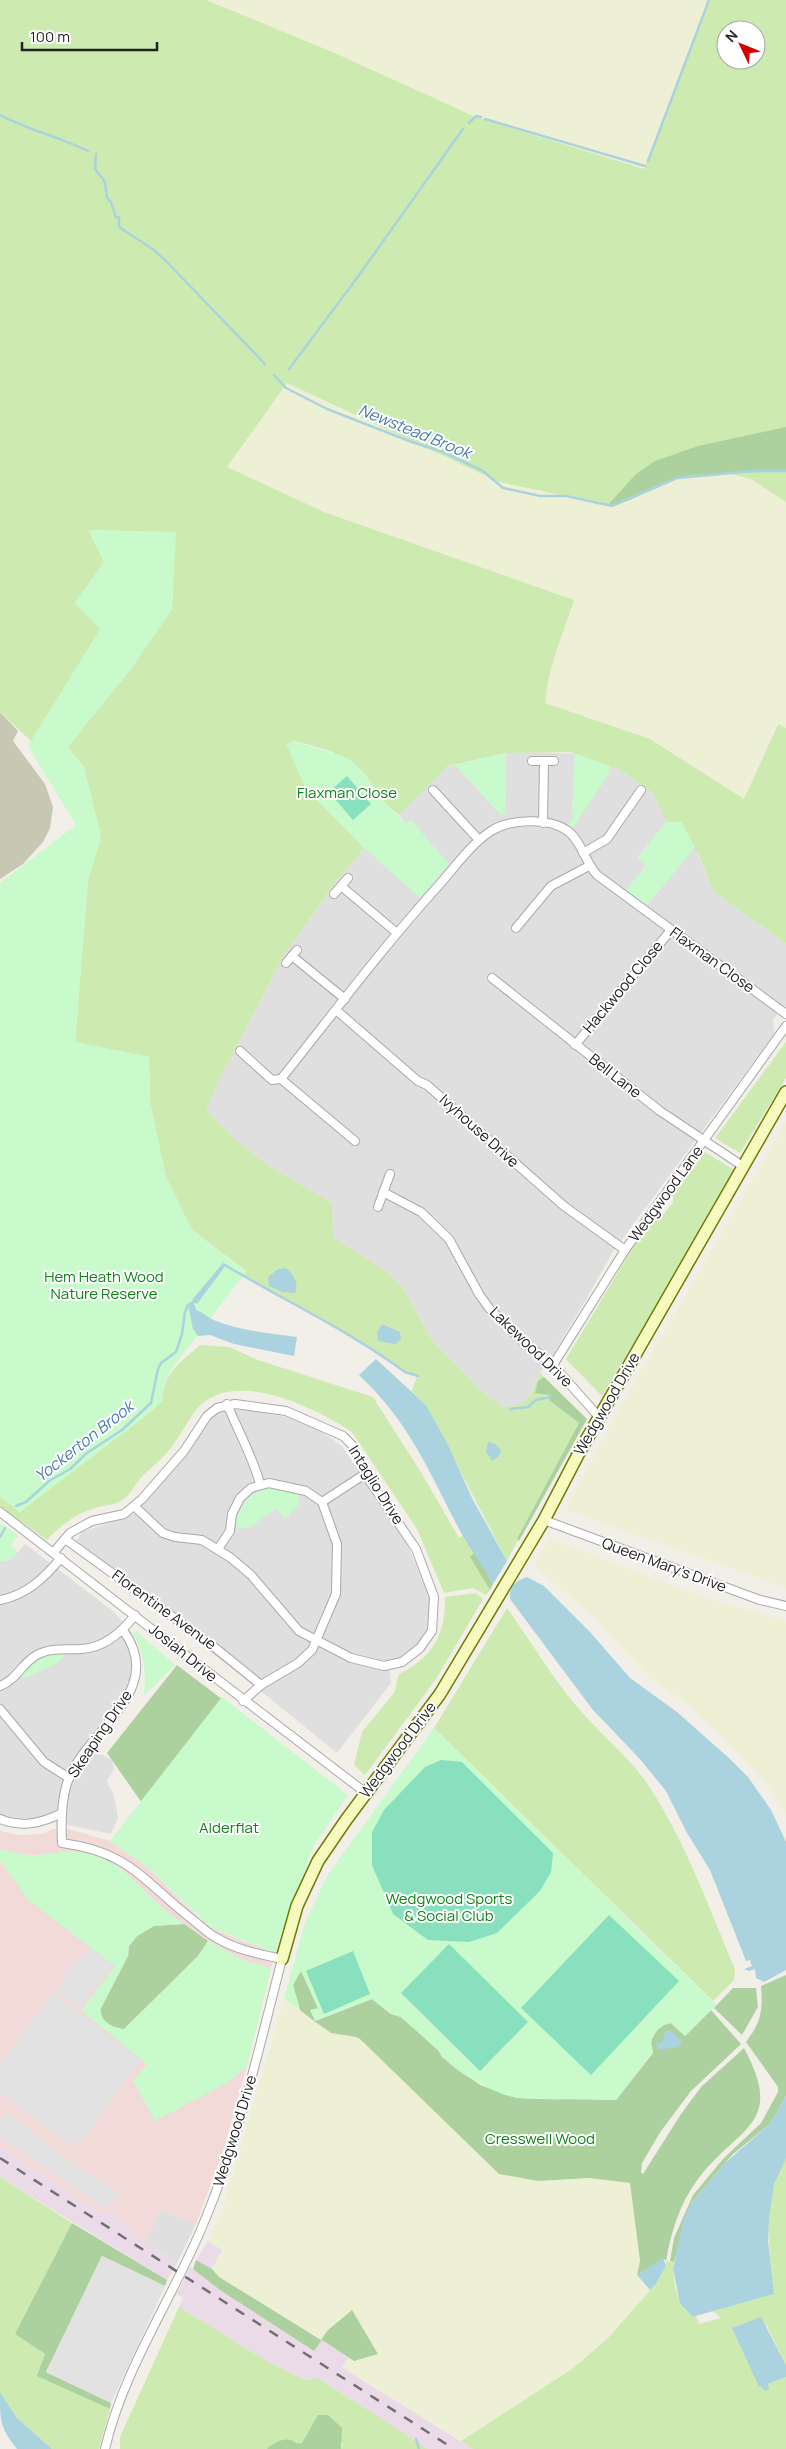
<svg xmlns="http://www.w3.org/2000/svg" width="786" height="2449" viewBox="0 0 786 2449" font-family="Manrope,sans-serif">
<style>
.residential{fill:#e0dfdf}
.commercial{fill:#f2dad9}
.industrial{fill:#ebdbe8}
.construction{fill:#c7c7b4}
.farmland{fill:#eef0d5}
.grass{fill:#cdebb0;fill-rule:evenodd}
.forest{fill:#add19e}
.park{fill:#c8facc}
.pitch{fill:#88e0be}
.parking{fill:#e2e2e2}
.water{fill:#aad3df}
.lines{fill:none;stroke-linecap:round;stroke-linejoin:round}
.stream{stroke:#aad3df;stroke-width:2.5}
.street-casing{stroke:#a9a9a9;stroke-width:10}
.secondary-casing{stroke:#707d05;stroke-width:14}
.street{stroke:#fff;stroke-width:8}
.secondary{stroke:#f7fabf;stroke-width:11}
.rail{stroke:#707070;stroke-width:2.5;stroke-dasharray:10 10;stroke-linecap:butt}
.labels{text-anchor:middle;stroke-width:4;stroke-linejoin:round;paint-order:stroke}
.park-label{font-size:15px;fill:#0c8416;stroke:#fff}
.street-label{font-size:15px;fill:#222;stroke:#fff}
.water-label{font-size:16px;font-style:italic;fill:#4a7aab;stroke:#fff}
</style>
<rect width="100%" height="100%" fill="#f2efe9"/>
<!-- residential -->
<g class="residential">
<path d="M536 752 575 754 572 812 608 772 610 766 620 770 653 793 666 822 638 857 646 865 627 890 647 905 695 847 713 891 786 944V1005L773 1019 774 1034 612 1253 585 1301 546 1366 540 1372 527 1402 519 1406 502 1407 477 1387 432 1340 403 1288 386 1271 333 1237 332 1203 266 1164 234 1138 206 1110 221 1076 286 952 334 884 365 848 420 897 411 820 406 824 399 815 439 773 449 766 455 765 501 815 505 814 506 753Z"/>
<path d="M220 1410H245L287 1417 322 1432 342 1446 408 1546 429 1597 432 1618 427 1632 417 1648 399 1659 389 1662 391 1683 337 1753 241 1675 71 1548 82 1532 134 1514 211 1418Z"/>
<path d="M25 1544 114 1612 133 1634 125 1639 131 1652 134 1676 127 1690 83 1745 112 1760 114 1769 107 1781 114 1796 118 1817 111 1834 58 1823 59 1808 44 1816 31 1819 0 1816V1562L12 1559Z"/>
<path d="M160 2210 196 2224 177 2263 145 2241Z"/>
</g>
<!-- commercial -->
<path class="commercial" d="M52 1829H69L110 1841 146 1866 198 1917 220 1932 275 1953 247 2066 223 2151 196 2224 160 2210 145 2241 135 2234 112 2209 106 2216 0 2147V1831L19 1835 43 1834Z"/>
<!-- industrial -->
<g class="industrial">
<path d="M0 2147 106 2216 112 2209 135 2234 177 2263 167 2280 0 2177Z"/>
<path d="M208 2241 223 2250 212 2269 196 2260Z"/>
<path d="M190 2267 315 2349 322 2340 349 2358 343 2368 473 2449H428L323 2381 316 2378 305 2380 267 2361 179 2307 183 2298 177 2294Z"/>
</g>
<!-- construction -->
<path class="construction" d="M0 712 18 731 13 741 45 784 53 807 50 828 43 842 23 864 0 879Z"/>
<!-- farmland -->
<g class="farmland">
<path d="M206 0H710L645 169 476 117Z"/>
<path d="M287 383 499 482 575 500 612 506 677 478 727 473 786 471V728L777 724 744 799 650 739 545 703 546 688 555 655 573 600 324 512 226 468Z"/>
<path d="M786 1122V1588L565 1510 619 1409Z"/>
<path d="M549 1538 704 1597 786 1621V1815L766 1782 734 1749 691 1707 648 1676 593 1616 534 1566Z"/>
<path d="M284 1999 331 2033 356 2037 360 2039 499 2174 538 2181 589 2178 630 2183 640 2261 637 2275 650 2290 621 2325 572 2369 461 2441 342 2367 349 2358 355 2361 352 2310 328 2330 322 2340 219 2277 212 2269 222 2250 208 2241 222 2211Z"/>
</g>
<!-- grass -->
<g class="grass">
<path d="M0 0H206L330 51 476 117 644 169 710 0H786V502L751 479 727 473 677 478 612 506 499 482 287 383 227 467 324 512 574 600C563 634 548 667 545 703L650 739 744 799 778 724 786 728V944L713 891 700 858 681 822H666L653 793 620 770 570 752 506 753 448 766 399 815C383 805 377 789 366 776 348 753 320 748 294 741L306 789 365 848 334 884 286 952 221 1076 206 1110 234 1138 266 1164 332 1203 333 1237 386 1271 403 1288 432 1340 477 1387 502 1407C532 1405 529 1397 540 1372L544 1377 538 1381 550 1395V1401L579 1423 507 1561 426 1405 412 1391 417 1376 405 1372C354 1335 298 1307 243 1276L246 1271 192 1230 166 1177 150 1102 149 1057 75 1042 88 880 101 837 84 767 67 747 130 670 172 609 173 584 104 562 75 603 101 629 31 741 0 712ZM726 30H756V60H726Z"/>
<path d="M786 1042V1078L740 1153 715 1138Z"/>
<path d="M705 1152 736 1171 602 1396 566 1359 632 1249 651 1222 661 1217 673 1203V1194Z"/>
<path d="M200 1345 229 1347 258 1360 373 1397 422 1474 459 1538 463 1535 475 1552 471 1557 490 1590 486 1595 473 1588 444 1593 417 1529 352 1432C317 1409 241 1371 203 1403 189 1415 182 1435 170 1449 161 1460 149 1469 140 1479 135 1485 132 1492 126 1497 118 1505 108 1505 98 1507 77 1513 62 1524 47 1540L0 1507V1497L20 1512 162 1401C163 1373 181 1362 200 1345Z"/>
<path d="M476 1593 483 1599 436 1679 365 1775 354 1765 362 1732 394 1693 399 1674C432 1658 446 1635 445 1597Z"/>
<path d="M507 1608C531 1641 552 1678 579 1709 603 1737 633 1760 652 1791 687 1846 710 1910 735 1969L734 1980 713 2001 434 1728Z"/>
<path d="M786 2159V2365L766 2324 759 2387 761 2385 765 2391 768 2384 786 2377V2449H473L461 2441 572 2369 607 2339 656 2284 666 2266V2261L674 2262C671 2279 678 2306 692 2317L696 2316 699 2324 721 2318 713 2311 774 2294C769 2252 760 2196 786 2159Z"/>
<path d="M0 2177 72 2223 15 2334 45 2354 38 2376 110 2409 99 2449H52L17 2418 0 2392Z"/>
<path d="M179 2307 267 2361 305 2380 316 2378 323 2381 428 2449H341L343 2443 297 2444 293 2441 267 2449H120V2437Z"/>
</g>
<!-- forest -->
<g class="forest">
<path d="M786 427V471L691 475 668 481 630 500 612 506 608 505 636 474 655 461 698 446Z"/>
<path d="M544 1377 587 1419 519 1541 517 1539 579 1423 550 1401 549 1395 535 1393 538 1381Z"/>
<path d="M475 1552 493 1584 490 1590 470 1557Z"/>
<path d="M177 1665 223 1700 142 1803 107 1753Z"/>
<path d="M184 1924 208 1941 198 1956 124 2029C112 2028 99 2021 101 2008L128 1956 129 1946 137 1936 154 1926Z"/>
<path d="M301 1970 318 2008 315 2021 372 1999 391 2014 401 2017 438 2050 442 2057 480 2085 517 2098 616 2100 653 2053 651 2043C653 2033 660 2025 671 2023L685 2036 711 2010 741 2044 691 2091 661 2131 642 2163 641 2172 643 2174 681 2114 701 2087 744 2048C786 2126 738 2126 698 2179 680 2203 671 2232 666 2261L664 2259 637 2275 640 2261 630 2183 589 2178 538 2181 499 2174 360 2039 356 2037 331 2033 314 2021 300 2010 293 1985Z"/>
<path d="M786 1975V2096L771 2123 732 2155 692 2202 674 2262 670 2261 674 2238 693 2195 723 2159 761 2123 778 2092V2087L746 2042C761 2022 763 2011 761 1986Z"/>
<path d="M733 1988H756L758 2007 742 2035 714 2008Z"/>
<path d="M72 2223 167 2280 165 2286 102 2256 46 2372 111 2403 110 2409 37 2376 45 2354 15 2334Z"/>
<path d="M196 2260 212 2269 219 2277 321 2340 328 2330 352 2310 378 2354 354 2361 322 2340 314 2351 220 2290 193 2269Z"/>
<path d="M318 2415H328L342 2428 341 2449H267C273 2444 282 2438 290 2440 296 2441 295 2445 302 2443Z"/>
</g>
<!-- park -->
<g class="park">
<path d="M88 530 176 532 172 609 130 670 68 747 84 767 101 837 88 880 75 1042 149 1057 150 1102 166 1177 192 1230 246 1272 170 1371 163 1387 162 1401 151 1412 20 1512 0 1497V883L76 825 28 746 100 629 75 603 104 562Z"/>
<path d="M293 741 348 758 366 775 387 805 406 824 411 820 449 864 420 898 363 847 306 789 286 744Z"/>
<path d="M506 753 505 814 501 815 455 765Z"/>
<path d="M575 754 610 766 609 774 572 829 568 825 574 816 572 812Z"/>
<path d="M666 822H681L695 847 647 905 626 890 646 866 638 858Z"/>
<path d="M273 1487 299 1493 298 1501 281 1506 292 1502H301L285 1519 276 1509 249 1528H236C236 1506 252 1489 273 1487Z"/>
<path d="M0 1523 18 1535 11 1546 18 1552 12 1559 0 1562Z"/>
<path d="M136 1631 175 1665 144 1696C146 1674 145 1653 133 1634Z"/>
<path d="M47 1653H67L58 1663 26 1678 21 1676 33 1661Z"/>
<path d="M222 1697 348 1795 314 1845 275 1953 210 1927 146 1866 110 1841Z"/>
<path d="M434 1728 716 2005 685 2036 671 2023C660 2025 653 2033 651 2043L653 2052 616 2100C584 2098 551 2101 519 2098 497 2096 449 2070 438 2050L401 2017 391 2014 372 1999 315 2021 310 2010 318 2008 301 1971 293 1985 300 2010 284 1999 305 1923 327 1876Z"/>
<path d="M0 1849C11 1852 23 1855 34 1855 49 1855 63 1850 79 1852 115 1856 133 1880 157 1903 165 1911 175 1917 184 1924L154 1926 137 1936 129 1946 128 1956 101 2008C99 2021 112 2028 124 2029L198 1956 208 1941 243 1960 271 1968 247 2066 229 2082 155 2121 133 2081 147 2064 81 2011 115 1966 28 1900 0 1861Z"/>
</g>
<!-- pitch -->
<g class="pitch">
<path d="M347 776 371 804 353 820 329 792Z"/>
<path d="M441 1760 462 1762 553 1853 551 1872 540 1891 497 1933 469 1942 428 1940 393 1914 372 1865V1832L384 1810 425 1767Z"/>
<path d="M609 1915 679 1981 591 2075 521 2008Z"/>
<path d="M449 1944 528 2022 480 2071 401 1993Z"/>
<path d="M353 1951 370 1994 324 2014 306 1971Z"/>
</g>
<!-- parking -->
<g class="parking">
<path d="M90 1948 113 1965 79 2009 57 1992 63 1984 61 1979 76 1960 80 1961Z"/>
<path d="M53 1993 141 2060 80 2143 75 2140 71 2146 0 2092V2063Z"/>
<path d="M6 2112 72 2163 120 2194 106 2209 0 2137V2121Z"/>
<path d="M102 2256 165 2286 111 2403 46 2372Z"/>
</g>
<!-- water -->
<g class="water">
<path d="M223 1263 226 1265 197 1304 192 1300Z"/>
<path d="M285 1268C294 1273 299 1284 295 1293L282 1292 269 1286 268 1277 278 1269Z"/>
<path d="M191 1302 194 1303 196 1310C204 1313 208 1318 216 1321 242 1331 269 1333 297 1337L294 1356 234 1344 210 1335 198 1336 193 1329 188 1305Z"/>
<path d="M382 1324 400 1332 401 1339 395 1344 378 1341 377 1332Z"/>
<path d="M376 1359 426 1405 447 1443 473 1500 507 1561 493 1584C482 1564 467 1545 457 1525 427 1467 408 1421 359 1375Z"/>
<path d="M488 1442 495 1444 501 1450 499 1456 492 1461 486 1452Z"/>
<path d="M527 1577 544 1586 590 1632 630 1678 677 1712 730 1759 748 1777 771 1810 786 1842V1970L764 1982 756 1978 755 1969 749 1971 744 1969 752 1966 750 1960 746 1961 710 1870 687 1833 666 1791 639 1758 593 1710 510 1599C509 1586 515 1581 527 1577Z"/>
<path d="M666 2030 672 2031 682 2042 678 2047 658 2050 656 2043 662 2042Z"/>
<path d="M786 2096V2159L774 2184 769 2218 768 2241 774 2294 692 2317 680 2303 673 2269 683 2221 692 2202 725 2163 771 2123Z"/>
<path d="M663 2258 666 2266 656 2284 650 2290 637 2275Z"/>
<path d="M761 2317 786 2365V2377L768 2384 769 2389 765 2391 761 2386 759 2387 732 2328Z"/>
<path d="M0 2392 17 2418 52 2449H17C0 2427 0 2422 0 2392Z"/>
</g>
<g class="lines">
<!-- stream -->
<g class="stream">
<path d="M0 115C29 130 59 137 88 151"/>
<path d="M485 119 645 166"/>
<path d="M469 123 476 116 481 117"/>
<path d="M96 154 95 169 105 182 107 198 111 202 116 218 119 217V227L154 250 167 262 265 364"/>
<path d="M648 161 709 0"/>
<path d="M289 369 357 278 463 129"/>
<path d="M274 375 286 388 327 409 409 441 443 452 483 471 503 488 540 496H566L612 506 677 478 754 471H786"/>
<path d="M225 1265C285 1301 348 1330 405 1372L418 1376"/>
<path d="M510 1409 528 1407 536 1400 550 1397"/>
<path d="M16 1506 26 1502 49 1481 70 1469 87 1453 122 1430 151 1403 158 1369 161 1363 176 1352 182 1334 185 1312 188 1305 197 1300"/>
<path d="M0 1537 5 1528"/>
<path d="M416 2439 419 2449"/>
</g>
<!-- street casing -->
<g class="street-casing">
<g id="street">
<path d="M532 761H554"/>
<path d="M433 790 479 840"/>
<path d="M543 823 544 761"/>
<path d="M583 853 607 839 641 790"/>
<path d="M341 886 397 933"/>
<path d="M334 894 348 878"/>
<path d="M516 928 551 886 589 866"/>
<path d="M292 956 345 999"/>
<path d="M286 963 297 950"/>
<path d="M492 978 660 1111 744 1167"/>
<path d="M336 1010 418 1081 427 1085 564 1206 625 1250"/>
<path d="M575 1045 671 930"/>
<path d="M240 1051 272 1080 281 1079 355 1141"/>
<path d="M281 1079C333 1014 383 947 439 885 455 867 471 844 491 831 510 819 549 817 568 831 582 842 585 862 597 875L786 1014"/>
<path d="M383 1192 421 1212 449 1239 479 1294 489 1308 520 1339 553 1365 599 1417"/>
<path d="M378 1207 390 1174"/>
<path d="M553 1365 625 1250 786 1026"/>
<path d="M227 1404C238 1431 253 1457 260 1484"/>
<path d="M322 1502 365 1474"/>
<path d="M0 1512C122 1606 243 1700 366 1793"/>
<path d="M544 1520 760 1600 786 1606"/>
<path d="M65 1539 213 1646 261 1685"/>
<path d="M218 1549 230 1531 232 1514 240 1498 251 1488 269 1483 306 1491 322 1502 337 1544 336 1594 312 1650 298 1663 261 1685 243 1701"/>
<path d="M54 1552 70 1533 79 1528 92 1521 124 1514 142 1499 184 1451 207 1416 217 1408 235 1404 286 1411 343 1436 353 1446 365 1474 416 1549 434 1597 432 1631 420 1648 402 1662 384 1666 351 1658 299 1631 251 1575 231 1558 202 1540 175 1537 163 1533 134 1506"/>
<path d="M0 1600C27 1595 44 1578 61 1558"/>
<path d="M0 1686C16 1680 21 1665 35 1656 49 1647 66 1650 81 1649 104 1648 122 1632 135 1615"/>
<path d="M0 1709 44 1762 69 1778"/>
<path d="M0 1819C22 1828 42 1823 62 1813"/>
<path d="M105 2449C124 2367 174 2297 205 2220 240 2136 259 2047 282 1959 260 1954 236 1950 217 1938 208 1934 201 1926 193 1920 143 1881 130 1852 62 1843 61 1822 61 1797 69 1778 90 1727 167 1690 123 1630"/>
</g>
</g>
<!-- secondary casing -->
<g class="secondary-casing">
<path id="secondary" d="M282 1959 297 1906 318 1861 346 1820 440 1694 544 1520 581 1449 786 1092"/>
</g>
<!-- street -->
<use href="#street" class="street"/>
<!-- secondary -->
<use href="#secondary" class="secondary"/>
<!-- rail -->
<path class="rail" d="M0 2158 454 2449"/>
</g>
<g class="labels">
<!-- park labels -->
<g class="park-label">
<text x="347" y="798">Flaxman Close</text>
<text x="104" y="1282">Hem Heath Wood<tspan x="104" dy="17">Nature Reserve</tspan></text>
<text x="229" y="1833">Alderflat</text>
<text x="449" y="1904">Wedgwood Sports<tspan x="449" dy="17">&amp; Social Club</tspan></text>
<text x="540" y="2144">Cresswell Wood</text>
</g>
<!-- street labels -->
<g class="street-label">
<text transform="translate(712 960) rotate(36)" y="5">Flaxman Close</text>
<text transform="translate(623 987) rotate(-50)" y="5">Hackwood Close</text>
<text transform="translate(615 1076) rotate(38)" y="5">Bell Lane</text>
<text transform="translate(479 1131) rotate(42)" y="5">Ivyhouse Drive</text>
<text transform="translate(666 1194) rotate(-54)" y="5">Wedgwood Lane</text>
<text transform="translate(531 1347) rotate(44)" y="5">Lakewood Drive</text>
<text transform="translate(607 1404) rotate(-60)" y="5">Wedgwood Drive</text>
<text transform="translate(376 1485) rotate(58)" y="5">Intaglio Drive</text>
<text transform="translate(664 1565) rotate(20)" y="5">Queen Mary's Drive</text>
<text transform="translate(164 1610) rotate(36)" y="5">Florentine Avenue</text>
<text transform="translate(183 1653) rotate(39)" y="5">Josiah Drive</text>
<text transform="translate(100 1734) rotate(-56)" y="5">Skeaping Drive</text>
<text transform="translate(398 1750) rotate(-53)" y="5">Wedgwood Drive</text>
<text transform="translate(235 2131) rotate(-73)" y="5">Wedgwood Drive</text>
</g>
<!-- water labels -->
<g class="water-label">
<text transform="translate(415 431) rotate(22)" y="6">Newstead Brook</text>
<text transform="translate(84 1441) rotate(-38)" y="6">Yockerton Brook</text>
</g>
</g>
<!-- north arrow -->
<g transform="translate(741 45) rotate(313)"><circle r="24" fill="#ffffff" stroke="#a7a7a7"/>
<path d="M0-4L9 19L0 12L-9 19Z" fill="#d40000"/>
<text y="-8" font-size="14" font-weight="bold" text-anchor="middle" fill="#222222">N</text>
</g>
<!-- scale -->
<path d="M22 42v8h135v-8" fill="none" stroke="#222222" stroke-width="2.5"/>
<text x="30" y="42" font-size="15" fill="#222222" stroke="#ffffff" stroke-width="4" paint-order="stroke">100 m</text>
</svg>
